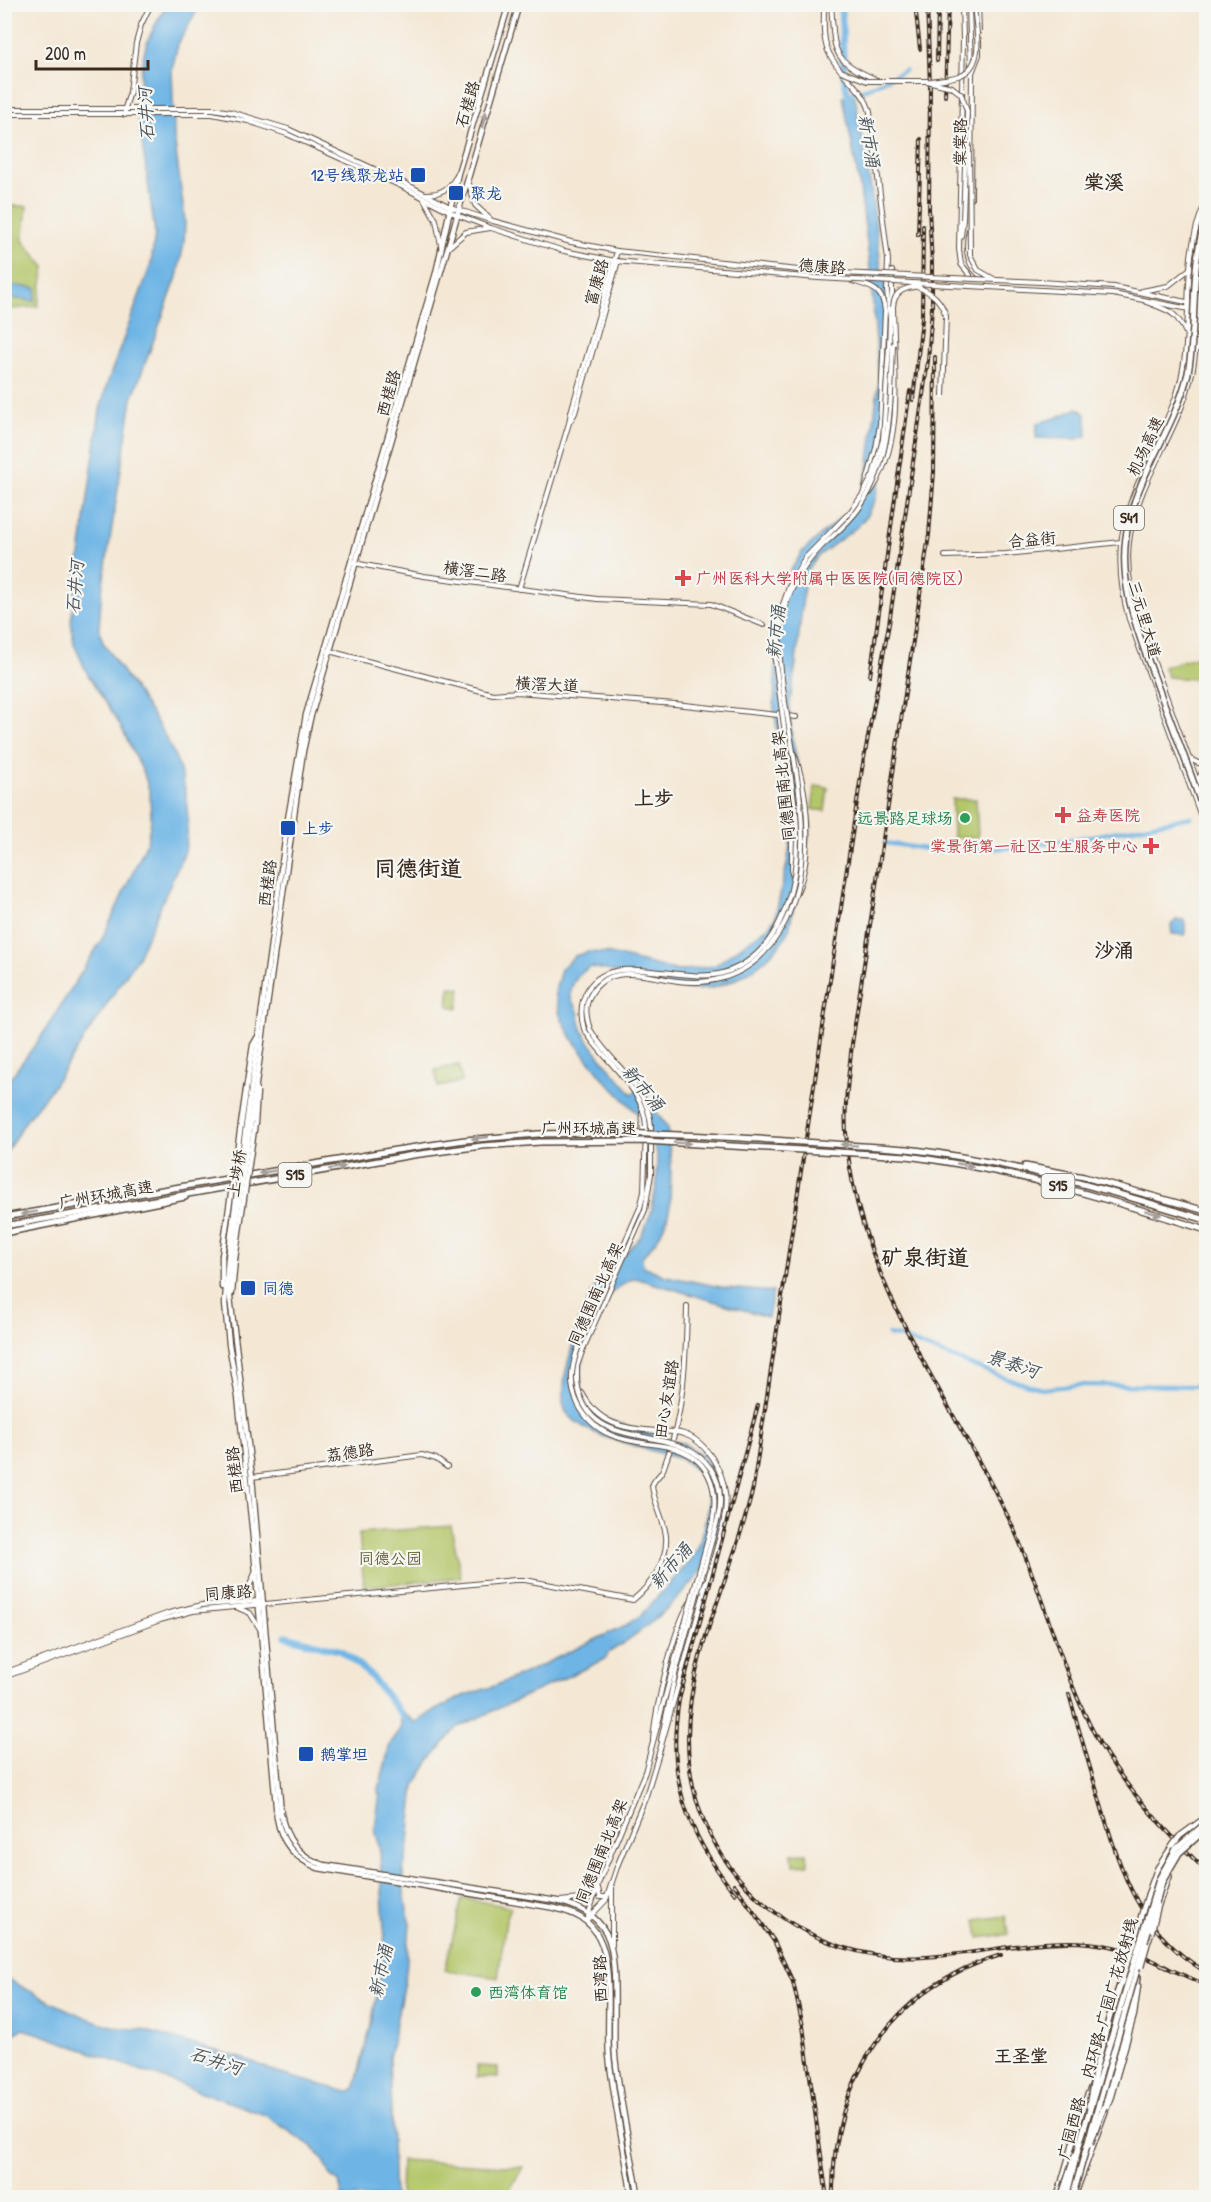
<svg xmlns="http://www.w3.org/2000/svg" width="1211" height="2202" viewBox="0 0 1211 2202" font-family="'Patrick Hand','LXGW WenKai TC',sans-serif">
<style>
.green{fill:#b3c669;stroke:#777844;stroke-width:1.5}
.water{fill:#6eb5e5;stroke:#547082;stroke-width:1.5}
.lines{fill:none;stroke-linecap:round;stroke-linejoin:round}
.canal{stroke:#6eb5e5;stroke-width:4}
.river{stroke:#6eb5e5;stroke-width:7}
.secondary-casing{stroke:#574639;stroke-width:6}
.primary-casing{stroke:#574639;stroke-width:7}
.highway-casing{stroke:#574639;stroke-width:8}
.secondary{stroke:#fff;stroke-width:4}
.primary{stroke:#fff;stroke-width:4.5}
.highway{stroke:#fff;stroke-width:5}
.rail-casing{stroke:#3b2a1e;stroke-width:4}
.rail{stroke:#f6f6f2;stroke-width:1.5;stroke-dasharray:4.5;stroke-linecap:butt}
.secondary-bridge-casing{stroke:#574639;stroke-width:6;stroke-linecap:butt}
.primary-bridge-casing{stroke:#574639;stroke-width:7;stroke-linecap:butt}
.highway-bridge-casing{stroke:#574639;stroke-width:8;stroke-linecap:butt}
.secondary-bridge{stroke:#fff;stroke-width:4}
.primary-bridge{stroke:#fff;stroke-width:4.5}
.highway-bridge{stroke:#fff;stroke-width:5}
.oneway{fill:#a79f9a}
.transit-dot{fill:#1a4fb4;stroke:#f6f6f2;stroke-width:2}
.health-dot{fill:#e0444e;stroke:#f6f6f2;stroke-width:2}
.leisure-dot{fill:#2e9e5b;stroke:#f6f6f2;stroke-width:2}
.labels{text-anchor:middle;stroke-width:4.5;stroke-linejoin:round;paint-order:stroke}
.shield{fill:#f6f6f2;stroke:#73675e;stroke-width:1.5}
.shield-label{font-size:15px;font-weight:bold;fill:#3b2a1e}
.street-label{font-size:16px;fill:#3b2a1e;stroke:#f6f6f2}
.transit-label{font-size:16px;fill:#164399;stroke:#f6f6f2;text-anchor:start}
.health-label{font-size:16px;fill:#be3a42;stroke:#f6f6f2;text-anchor:start}
.leisure-label{font-size:16px;fill:#27864d;stroke:#f6f6f2;text-anchor:end}
.park-label{font-size:16px;fill:#5f5934;stroke:#f6f6f2}
.water-label{font-size:18px;font-style:italic;fill:#4a545a;stroke:#f6f6f2}
.neighbourhood-label{font-size:18px;font-weight:bold;fill:#3b2a1e;stroke:#f6f6f2}
.quarter-label{font-size:20px;font-weight:bold;fill:#3b2a1e;stroke:#f6f6f2}
.district-label{font-size:22px;font-weight:bold;fill:#3b2a1e;stroke:#f6f6f2}
</style>
<rect width="100%" height="100%" fill="#f6f6f2"/>
<filter id="ink" filterUnits="userSpaceOnUse"><feTurbulence type="fractalNoise" baseFrequency=".0167" numOctaves="2"/><feDisplacementMap in="SourceGraphic" scale="12" xChannelSelector="R" yChannelSelector="G"/><feConvolveMatrix kernelMatrix="1 2 1 2 8 2 1 2 1" color-interpolation-filters="sRGB"/></filter>
<filter id="wash" filterUnits="userSpaceOnUse"><feTurbulence type="fractalNoise" baseFrequency=".008" numOctaves="4" result="noise"/><feDisplacementMap in="SourceGraphic" scale="24" xChannelSelector="R" yChannelSelector="G"/><feGaussianBlur stdDeviation="1.35" result="paint"/><feColorMatrix in="noise" values="0 0 0 0 0 0 0 0 0 0 0 0 0 0 0 0 0 1.4 0 .05"/><feComposite in="paint" operator="in"/></filter>
<g filter="url(#wash)">
<rect width="100%" height="100%" fill="#f4e8d5"/>
<!-- green -->
<g class="green">
<path d="M4 206H27L23 241 45 267 38 306 5 310Z"/>
<path d="M1198 656 1206 680 1168 677 1163 667Z"/>
<path d="M815 786 828 788 825 811 812 809Z"/>
<path d="M952 799H976L978 837H953Z"/>
<path d="M450 987 461 988 458 1008 448 1006Z"/>
<path d="M459 1065 462 1082 438 1087 435 1070Z"/>
<path d="M451 1526 461 1577 364 1587 359 1533Z"/>
<path d="M807 1853 808 1864 793 1865 792 1854Z"/>
<path d="M462 1898 511 1907 506 1920 498 1978 445 1970Z"/>
<path d="M1005 1916 1008 1934 979 1938 976 1920Z"/>
<path d="M477 2066 498 2067V2078L477 2077Z"/>
<path d="M401 2160 523 2167 507 2195 513 2197H400Z"/>
</g>
<!-- water -->
<g class="water">
<path d="M167 5H200L178 44 172 69 174 136 185 221 184 243 177 277 132 399 101 597 99 629 103 642C147 714 201 759 185 851L138 957 51 1089 25 1122 7 1151 5 1159V1085L41 1037 101 941 147 842 151 820 150 793 144 774 120 725 88 675 74 644 71 621 100 410 108 381 151 264 155 233 139 121C139 101 140 65 146 46 151 31 159 18 167 5Z"/>
<path d="M855 96 871 188 881 267 886 289 889 362 884 461 875 500 865 518 857 527 817 557 807 572 804 586 796 663 789 708 792 738 811 826 789 929C781 947 768 959 752 970 739 978 721 987 705 989 675 994 623 971 590 967 578 974 567 986 572 1001 574 1005 575 1004 577 1009 580 1016 580 1024 583 1031 595 1054 616 1074 632 1094L640 1088 667 1127 671 1163 670 1206 666 1222 658 1238 642 1257 643 1266 666 1276 726 1288 773 1292 768 1317 635 1278C623 1283 609 1293 602 1304 589 1325 575 1377 583 1400 586 1408 592 1413 599 1417L684 1444C720 1463 726 1493 717 1530 715 1540 713 1551 708 1560 693 1591 637 1636 608 1653L606 1658 599 1662 456 1728 430 1761 415 1785 408 1850 403 1871 404 1893 410 1924 406 1972 389 2058 394 2197H342L339 2181 332 2178 324 2161 311 2146 265 2115 37 2033 22 2029 14 2034 12 2032V2026L5 2018 4 1977C37 1995 103 2032 140 2029L251 2061 277 2073 348 2092 354 2089 371 2025 385 1950 380 1851 375 1828 380 1793H378L390 1744 401 1729 400 1712H403L416 1723 432 1712 465 1695 492 1687 527 1672 626 1625 641 1615 691 1560 699 1546 704 1526 708 1505 707 1493 699 1473 691 1466 681 1459 605 1437 587 1429 575 1421 566 1412 563 1403 565 1375 579 1319 593 1290 641 1236 651 1213 657 1182V1154L652 1138 638 1114 605 1080 573 1040 560 1015 555 992 561 969 575 956 588 952 606 953 678 971 714 966 768 927 775 918 788 860 792 831 774 708 777 640 788 575 802 552 850 509 862 490 868 470 879 379 870 267 860 188 843 97Z"/>
<path d="M9 285 36 288 35 301 8 298Z"/>
<path d="M1078 408 1086 415 1087 436 1076 439 1036 438 1037 423 1056 418Z"/>
<path d="M1176 920H1185V935L1172 934 1171 925Z"/>
<path d="M5 1295 9 1345 5 1385Z"/>
</g>
<g class="lines">
<!-- canal -->
<g class="canal">
<path d="M848 94 869 88 905 70"/>
<path d="M885 843 940 851 1009 848 1087 837 1191 817"/>
<path d="M888 1335 899 1337 1002 1377 1042 1389 1080 1385 1206 1386"/>
</g>
<!-- river -->
<g class="river">
<path d="M841 4 844 75 850 106"/>
<path d="M286 1636 342 1651 370 1675 404 1718"/>
</g>
</g>
</g>
<g filter="url(#ink)">
<g class="lines">
<!-- secondary casing -->
<g class="secondary-casing">
<g id="secondary">
<path d="M824 4C824 21 822 41 830 55 841 77 864 88 870 112L888 260 887 291 890 318 889 345"/>
<path d="M831 4C835 53 830 59 877 80"/>
<path d="M962 4 963 39 959 249 961 264 970 275"/>
<path d="M969 4 971 70"/>
<path d="M978 4 979 32"/>
<path d="M4 109H213L231 112 288 129 402 182 450 207 493 221 571 242 617 251 818 272"/>
<path d="M4 114H212L248 121 287 134 401 186 457 215 491 228 564 251 615 261 818 278"/>
<path d="M125 115V108L130 92 136 43 141 25 151 4"/>
<path d="M468 180 475 205 490 219"/>
<path d="M426 194C441 194 449 189 456 177"/>
<path d="M424 199 436 220 441 245"/>
<path d="M971 199 972 73 979 55V40"/>
<path d="M1206 202C1180 255 1194 319 1182 374 1178 397 1167 418 1158 439 1127 506 1108 544 1129 619L1206 830"/>
<path d="M969 230C965 247 966 265 981 276"/>
<path d="M1206 233C1194 278 1202 327 1192 373 1180 430 1140 477 1130 535 1125 562 1130 590 1137 616L1206 805"/>
<path d="M961 236 963 219"/>
<path d="M449 247 466 232 490 228"/>
<path d="M1202 271 1206 284"/>
<path d="M852 281C871 287 883 288 885 311L880 424 876 448 865 488"/>
<path d="M1041 282 1114 287 1191 303"/>
<path d="M1042 290 1113 294 1189 309"/>
<path d="M1142 291 1168 286 1191 268"/>
<path d="M1146 302C1170 311 1176 311 1187 335"/>
<path d="M892 308V271"/>
<path d="M1197 310 1206 313"/>
<path d="M1197 349 1206 338"/>
<path d="M571 420 575 413 618 261"/>
<path d="M870 493C906 440 894 368 893 307"/>
<path d="M945 556 1006 554 1121 542"/>
<path d="M354 563 424 576 597 599 711 604 764 625"/>
<path d="M519 589 569 423 571 412 617 251"/>
<path d="M329 651 493 694 517 692 675 704 796 717"/>
<path d="M779 713 792 820V874"/>
<path d="M786 737C808 772 815 854 797 892"/>
<path d="M1190 759 1198 763H1206"/>
<path d="M1198 781 1201 774 1206 769"/>
<path d="M642 1113 643 1142"/>
<path d="M640 1208 644 1192 646 1127"/>
<path d="M577 1383V1366L583 1349 645 1210 651 1174V1127"/>
<path d="M582 1393C598 1424 624 1429 656 1431 665 1432 674 1431 684 1434 706 1441 723 1471 725 1493 727 1504 725 1515 723 1525L659 1753"/>
<path d="M252 1477 422 1455 436 1459 447 1467"/>
<path d="M697 1595 706 1582"/>
<path d="M230 1601 247 1592 255 1573"/>
<path d="M238 1608 250 1613 260 1629"/>
<path d="M4 1673 169 1613 202 1605 259 1601"/>
<path d="M4 1677 160 1620 193 1611 515 1580H525L633 1600C651 1585 668 1561 666 1536 664 1519 654 1503 652 1486 654 1478 662 1475 664 1467 684 1415 686 1361 687 1306"/>
<path d="M653 1740C655 1711 674 1625 690 1603"/>
<path d="M661 1740 676 1671"/>
<path d="M598 1888 600 1897H607"/>
<path d="M560 1901 580 1899 596 1887"/>
<path d="M588 1916 598 1884 645 1772 672 1671"/>
<path d="M586 1921 606 1900 618 1864 646 1796 659 1753"/>
<path d="M612 1945V1887"/>
</g>
</g>
<!-- primary casing -->
<g class="primary-casing">
<g id="primary">
<path d="M246 1090 253 1045 257 1038"/>
<path d="M251 1090 288 819 306 715 436 273 458 173 509 4"/>
<path d="M255 1091 303 751 310 719 519 4"/>
<path d="M228 1258 225 1304 229 1344 238 1397 252 1527 277 1818C281 1842 295 1859 318 1868L555 1908C574 1913 590 1919 599 1938 614 1967 606 2022 609 2056 614 2104 625 2151 632 2198"/>
<path d="M231 1258 230 1297 252 1477 281 1813C285 1838 299 1857 324 1865L557 1901C577 1906 595 1913 606 1933 620 1960 612 2023 615 2056 620 2103 631 2151 639 2198"/>
<path d="M222 1287V1256"/>
<path d="M232 1293 235 1259"/>
<path d="M1180 1836 1206 1817"/>
<path d="M1148 1894 1157 1869 1173 1845"/>
<path d="M1158 1906 1169 1875"/>
<path d="M1135 1940 1142 1913"/>
<path d="M1147 1945 1152 1930"/>
<path d="M1111 2029 1127 1971"/>
<path d="M1075 2195 1111 2096 1134 2015 1138 1986"/>
<path d="M1057 2198 1085 2101 1092 2085"/>
</g>
</g>
<!-- highway casing -->
<g class="highway-casing">
<g id="highway">
<path d="M907 1149C1010 1161 1108 1190 1206 1220"/>
<path d="M907 1156C1009 1169 1108 1199 1206 1230"/>
<path d="M1025 1166 1084 1177 1206 1211"/>
<path d="M4 1217 396 1150 465 1140 538 1134"/>
<path d="M4 1226 413 1155 482 1146 540 1142"/>
<path d="M4 1233 185 1197"/>
<path d="M1112 2008 1129 1959"/>
<path d="M1104 2107 1132 2010 1137 1978"/>
</g>
</g>
<!-- secondary -->
<use href="#secondary" class="secondary"/>
<!-- primary -->
<use href="#primary" class="primary"/>
<!-- highway -->
<use href="#highway" class="highway"/>
<!-- rail casing -->
<g class="rail-casing">
<g id="rail">
<path d="M915 4 920 49"/>
<path d="M927 4 930 86 929 209 932 264V308L928 361 889 624 862 769 753 1488C728 1600 656 1704 704 1821 718 1854 740 1884 768 1907 813 1942 867 1961 924 1957 1016 1952 1081 1920 1168 1968"/>
<path d="M937 61 938 4"/>
<path d="M945 96 948 4"/>
<path d="M918 235 921 139"/>
<path d="M935 357 934 472 929 535 852 1044C849 1073 844 1103 846 1132 855 1279 951 1397 1012 1525 1045 1596 1061 1675 1100 1744 1128 1792 1167 1832 1206 1871"/>
<path d="M913 400 922 319 923 226"/>
<path d="M870 676 910 391"/>
<path d="M1069 1694C1079 1731 1090 1768 1101 1805 1122 1875 1139 1932 1206 1972"/>
<path d="M734 1884 774 1941 793 1982 803 2026 827 2198"/>
<path d="M735 1894C687 1833 666 1779 679 1700L758 1405"/>
<path d="M1163 1966 1206 1985"/>
<path d="M833 2193C832 2081 891 1987 1001 1955"/>
</g>
</g>
<!-- rail -->
<use href="#rail" class="rail"/>
<!-- secondary-bridge casing -->
<g class="secondary-bridge-casing">
<g id="secondary-bridge">
<path d="M841 71 867 81H927L952 87 961 94 967 111 963 219"/>
<path d="M931 81C941 79 954 79 963 74 986 62 975 25 974 4"/>
<path d="M969 143 970 255 978 270 994 279"/>
<path d="M818 272 1041 282"/>
<path d="M818 278 1042 290"/>
<path d="M917 287C932 292 941 300 946 316L943 396"/>
<path d="M893 307C894 291 904 288 919 286"/>
<path d="M646 1127C645 1088 603 1061 584 1029 580 1015 580 1002 588 989 613 949 682 985 723 973 787 954 801 872 796 815L775 660 778 619 789 587 805 558 851 511 863 494 873 475 883 439 889 345"/>
<path d="M651 1127C649 1085 609 1063 590 1029 586 1017 584 1006 591 994 609 962 650 977 678 981 693 983 709 982 723 978 753 969 772 948 785 922 818 855 795 772 785 702 782 677 777 652 781 626 785 596 801 567 822 546 835 534 850 522 860 507 892 460 891 400 893 345"/>
<path d="M640 1208 577 1351C571 1369 569 1386 578 1404 585 1418 597 1429 611 1435 629 1443 650 1443 669 1447 709 1456 720 1488 712 1524L672 1671"/>
<path d="M577 1381C587 1459 676 1418 711 1469 721 1484 722 1501 718 1518L676 1671"/>
</g>
</g>
<!-- primary-bridge casing -->
<g class="primary-bridge-casing">
<g id="primary-bridge">
<path d="M222 1256 246 1090"/>
<path d="M228 1258 251 1090"/>
<path d="M231 1258 255 1092"/>
<path d="M235 1259 255 1123 257 1091"/>
<path d="M1173 1845 1180 1836"/>
<path d="M1142 1913 1148 1894"/>
<path d="M1152 1930 1158 1906"/>
<path d="M1129 1959 1135 1940"/>
<path d="M1141 1967 1147 1945"/>
</g>
</g>
<!-- highway-bridge casing -->
<g class="highway-bridge-casing">
<g id="highway-bridge">
<path d="M1206 219C1189 268 1198 322 1188 373 1176 425 1141 469 1129 521 1114 581 1140 637 1160 693 1176 734 1191 775 1206 817"/>
<path d="M538 1134C661 1130 785 1141 907 1149"/>
<path d="M540 1142 645 1141 907 1156"/>
<path d="M1089 2106 1096 2067 1112 2008"/>
<path d="M1090 2144 1104 2107"/>
<path d="M1061 2198 1075 2155"/>
<path d="M1066 2198 1080 2142 1159 1879 1176 1849 1206 1823"/>
<path d="M1072 2198 1162 1882 1179 1853 1206 1829"/>
</g>
</g>
<!-- secondary-bridge -->
<use href="#secondary-bridge" class="secondary-bridge"/>
<!-- primary-bridge -->
<use href="#primary-bridge" class="primary-bridge"/>
<!-- highway-bridge -->
<use href="#highway-bridge" class="highway-bridge"/>
</g>
<!-- one-way arrows -->
<defs><path id="oneway-solid" d="M-6-.8H1V-3.2L6.5 0L1 3.2V.8H-6Z" transform="scale(1.5)"/></defs>
<g class="oneway">
<use href="#oneway-solid" transform="translate(484 120) rotate(-74)"/>
<use href="#oneway-solid" transform="translate(480 1138) rotate(174)"/>
<use href="#oneway-solid" transform="translate(682 1143) rotate(3)"/>
<use href="#oneway-solid" transform="translate(849 1145) rotate(-176)"/>
<use href="#oneway-solid" transform="translate(965 1165) rotate(10)"/>
<use href="#oneway-solid" transform="translate(337 1168) rotate(-9)"/>
<use href="#oneway-solid" transform="translate(267 1172) rotate(170)"/>
<use href="#oneway-solid" transform="translate(29 1213) rotate(170)"/>
<use href="#oneway-solid" transform="translate(1153 1213) rotate(17)"/>
</g>
</g>
<!-- markers -->
<g class="transit-dot">
<rect x="410" y="167" width="16" height="16" rx="3"/>
<rect x="448" y="185" width="16" height="16" rx="3"/>
<rect x="280" y="820" width="16" height="16" rx="3"/>
<rect x="240" y="1280" width="16" height="16" rx="3"/>
<rect x="298" y="1746" width="16" height="16" rx="3"/>
</g>
<g class="health-dot">
<path d="M680 569h6v6h6v6h-6v6h-6v-6h-6v-6h6z"/>
<path d="M1060 806h6v6h6v6h-6v6h-6v-6h-6v-6h6z"/>
<path d="M1148 837h6v6h6v6h-6v6h-6v-6h-6v-6h6z"/>
</g>
<g class="leisure-dot">
<circle cx="965" cy="818" r="6"/>
<circle cx="476" cy="1992" r="6"/>
</g>
<g class="labels">
<!-- shield labels -->
<g class="shield">
<rect x="1114" y="506" width="30" height="24" rx="4.5"/>
<rect x="278.5" y="1163" width="33" height="24" rx="4.5"/>
<rect x="1041.5" y="1174" width="33" height="24" rx="4.5"/>
</g>
<g class="shield-label">
<text x="1129" y="523">S41</text>
<text x="295" y="1180">S15</text>
<text x="1058" y="1191">S15</text>
</g>
<!-- street labels -->
<g class="street-label">
<text transform="translate(467 104) rotate(-73)" y="6">石槎路</text>
<text transform="translate(960 142) rotate(-90)" y="6">棠棠路</text>
<text transform="translate(822 266) rotate(4)" y="6">德康路</text>
<text transform="translate(596 282) rotate(-74)" y="6">富康路</text>
<text transform="translate(388 393) rotate(-74)" y="6">西槎路</text>
<text transform="translate(1145 446) rotate(-65)" y="6">机场高速</text>
<text transform="translate(1032 539) rotate(-5)" y="6">合益街</text>
<text transform="translate(475 571) rotate(8)" y="6">横滘二路</text>
<text transform="translate(1145 619) rotate(74)" y="6">三元里大道</text>
<text transform="translate(547 684) rotate(3)" y="6">横滘大道</text>
<text transform="translate(783 786) rotate(-96)" y="6">同德围南北高架</text>
<text transform="translate(267 883) rotate(-82)" y="6">西槎路</text>
<text x="589" y="1134">广州环城高速</text>
<text transform="translate(236 1173) rotate(-81)" y="6">上埗桥</text>
<text transform="translate(106 1194) rotate(-10)" y="6">广州环城高速</text>
<text transform="translate(595 1294) rotate(-66)" y="6">同德围南北高架</text>
<text transform="translate(666 1399) rotate(-81)" y="6">田心友谊路</text>
<text transform="translate(350 1452) rotate(-8)" y="6">荔德路</text>
<text transform="translate(234 1470) rotate(-96)" y="6">西槎路</text>
<text transform="translate(228 1592) rotate(-4)" y="6">同康路</text>
<text transform="translate(601 1851) rotate(-68)" y="6">同德围南北高架</text>
<text transform="translate(600 1979) rotate(-92)" y="6">西湾路</text>
<text transform="translate(1109 1998) rotate(-74)" y="6">内环路-广园广花放射线</text>
<text transform="translate(1071 2128) rotate(-75)" y="6">广园西路</text>
</g>
<!-- transit labels -->
<g class="transit-label">
<text x="404" y="181" text-anchor="end">12号线聚龙站</text>
<text x="470" y="199">聚龙</text>
<text x="302" y="834">上步</text>
<text x="262" y="1294">同德</text>
<text x="320" y="1760">鹅掌坦</text>
</g>
<!-- health labels -->
<g class="health-label">
<text x="696" y="584">广州医科大学附属中医医院(同德院区)</text>
<text x="1076" y="821">益寿医院</text>
<text x="1138" y="852" text-anchor="end">棠景街第一社区卫生服务中心</text>
</g>
<!-- leisure labels -->
<g class="leisure-label">
<text x="953" y="824">远景路足球场</text>
<text x="488" y="1998" text-anchor="start">西湾体育馆</text>
</g>
<!-- park labels -->
<g class="park-label">
<text x="390" y="1564">同德公园</text>
</g>
<!-- water labels -->
<g class="water-label">
<text transform="translate(146 114) rotate(-93)" y="6">石井河</text>
<text transform="translate(869 141) rotate(81)" y="6">新市涌</text>
<text transform="translate(75 587) rotate(-85)" y="6">石井河</text>
<text transform="translate(776 632) rotate(-84)" y="6">新市涌</text>
<text transform="translate(643 1088) rotate(50)" y="6">新市涌</text>
<text transform="translate(1013 1364) rotate(19)" y="6">景泰河</text>
<text transform="translate(671 1566) rotate(-49)" y="6">新市涌</text>
<text transform="translate(381 1971) rotate(-78)" y="6">新市涌</text>
<text transform="translate(216 2061) rotate(18)" y="6">石井河</text>
</g>
<!-- neighbourhood labels -->
<g class="neighbourhood-label">
<text x="1021" y="2062">王圣堂</text>
</g>
<!-- quarter labels -->
<g class="quarter-label">
<text x="1104" y="189">棠溪</text>
<text x="654" y="805">上步</text>
<text x="1114" y="957">沙涌</text>
</g>
<!-- district labels -->
<g class="district-label">
<text x="418" y="876">同德街道</text>
<text x="925" y="1265">矿泉街道</text>
</g>
</g>
<!-- margin -->
<rect width="1211" height="2202" fill="none" stroke="#f6f6f2" stroke-width="24"/>
<!-- scale -->
<path d="M36 60v9h112v-9" fill="none" stroke="#3b2a1e" stroke-width="3"/>
<text x="45" y="60" font-size="18" fill="#3b2a1e" stroke="#f6f6f2" stroke-width="4.5" paint-order="stroke">200 m</text>
</svg>
